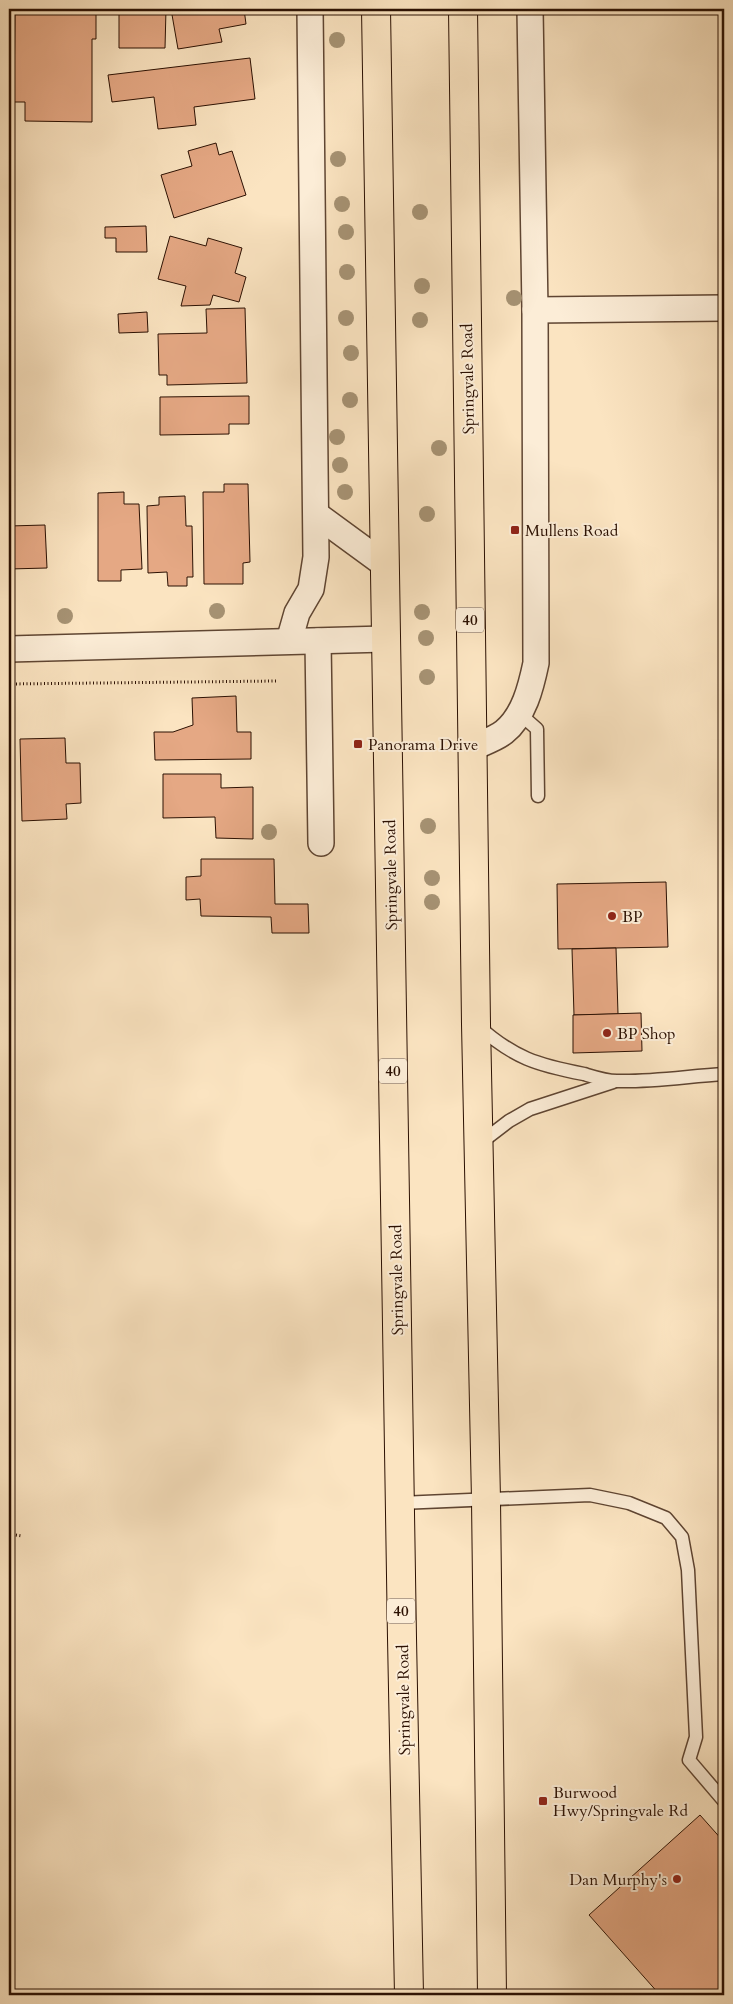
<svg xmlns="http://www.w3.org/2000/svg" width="733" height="2004" viewBox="0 0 733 2004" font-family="Cardo,serif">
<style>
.building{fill:#e5a884;stroke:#2b1002}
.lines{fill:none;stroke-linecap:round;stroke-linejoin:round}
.lane-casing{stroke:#5f4532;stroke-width:15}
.street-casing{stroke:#5f4532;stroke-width:28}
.highway-casing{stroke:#2b1002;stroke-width:30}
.path{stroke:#2b1002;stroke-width:3;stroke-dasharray:1 2.5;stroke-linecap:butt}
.lane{stroke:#fcedd7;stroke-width:12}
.street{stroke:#fcedd7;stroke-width:25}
.highway{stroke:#fbe4c1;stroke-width:28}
.tree{fill:#a69273}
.poi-dot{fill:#8f2418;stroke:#fcedd7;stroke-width:2}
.labels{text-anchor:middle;stroke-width:4;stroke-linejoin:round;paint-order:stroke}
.shield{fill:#fcedd7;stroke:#6a5242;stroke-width:1}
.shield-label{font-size:15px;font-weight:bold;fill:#2b1002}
.street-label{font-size:16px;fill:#2b1002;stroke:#fcedd7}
.poi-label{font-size:16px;fill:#2b1002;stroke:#fcedd7;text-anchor:start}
</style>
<rect width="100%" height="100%" fill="#fbe4c1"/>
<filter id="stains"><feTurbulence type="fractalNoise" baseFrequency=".004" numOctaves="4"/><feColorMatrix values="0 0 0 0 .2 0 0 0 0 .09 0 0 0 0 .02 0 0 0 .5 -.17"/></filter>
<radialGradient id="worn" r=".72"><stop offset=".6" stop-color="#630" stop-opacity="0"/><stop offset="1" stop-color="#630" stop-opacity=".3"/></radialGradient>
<!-- building -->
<g class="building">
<path d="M15 9H96V39H92V122L25 121V102H14Z"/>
<path d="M119 9H166L165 48H119Z"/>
<path d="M171 9H244L246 24 219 29 222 42 178 49Z"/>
<path d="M250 58 255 99 194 107 196 125 158 129 154 97 112 102 108 75Z"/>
<path d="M216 143 219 155 232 151 246 195 174 218 161 175 192 166 188 151Z"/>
<path d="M146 226 147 252H116V238H105V227Z"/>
<path d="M170 236 206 246 208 238 242 248 235 273 246 277 239 302 213 295 210 305 181 306 186 286 158 279Z"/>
<path d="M245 308 247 383 167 385V375H159L158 334 207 333 206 309Z"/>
<path d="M147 312 148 332 119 333 118 314Z"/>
<path d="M249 396V424H229V434L160 435V397Z"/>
<path d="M224 484H248L250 562 243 563V584H204L203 492H224Z"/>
<path d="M124 492V504H139L142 569 121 570V581H98V493Z"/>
<path d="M185 496 186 526H192L193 577H187V586H168L167 572 148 573 147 506 159 505V497Z"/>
<path d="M45 525 47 568 9 569V526Z"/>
<path d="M236 696 237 732H251V759L155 760 154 732H173L193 725 192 698Z"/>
<path d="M65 738 66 763H80L81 803 66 804 67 819 22 821 20 739Z"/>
<path d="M163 774H221V788L253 787V839L216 838 215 817 163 818Z"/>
<path d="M201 859H274L275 904H308L309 933H272L271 917 201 916 200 899 186 900V877L201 876Z"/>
<path d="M666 882 668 947 558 949 557 884Z"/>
<path d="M616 948 618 1014 574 1015 572 949Z"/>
<path d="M641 1013 642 1051 573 1053V1015Z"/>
<path d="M700 1815 724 1842V1995H660L589 1915Z"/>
</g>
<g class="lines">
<!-- lane casing -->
<g class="lane-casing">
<g id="lane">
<path d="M520 714 537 729 538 796"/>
<path d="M478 1026C514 1058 537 1065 584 1074 594 1077 606 1081 617 1081 653 1082 689 1076 724 1074"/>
<path d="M479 1144 509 1121 530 1109 613 1082"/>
<path d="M400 1503 590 1495 629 1503 666 1518 682 1537 688 1570 696 1737 689 1760 724 1801"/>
</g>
</g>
<!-- street casing -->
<g class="street-casing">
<g id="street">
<path d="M535 310 724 308"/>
<path d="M317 515 384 564"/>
<path d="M289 641 297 613 311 589 316 557 310 9"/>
<path d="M318 641 321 843"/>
<path d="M9 649 385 639"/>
<path d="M472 748C482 743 495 739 504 732 524 716 531 687 536 663L535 310 530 9"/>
</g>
</g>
<!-- highway casing -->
<g class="highway-casing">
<g id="highway">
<path d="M376 9 402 1638 409 1995"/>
<path d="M463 9 476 1024 486 1500 492 1995"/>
</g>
</g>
<!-- path -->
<g class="path">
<path d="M9 684 276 681"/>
<path d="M9 1534 22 1536"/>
</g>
<!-- lane -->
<use href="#lane" class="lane"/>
<!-- street -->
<use href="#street" class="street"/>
<!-- highway -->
<use href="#highway" class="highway"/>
</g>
<!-- trees -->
<g class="tree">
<circle cx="337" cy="40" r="8"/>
<circle cx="338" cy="159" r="8"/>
<circle cx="342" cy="204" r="8"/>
<circle cx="420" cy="212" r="8"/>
<circle cx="346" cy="232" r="8"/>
<circle cx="347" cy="272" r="8"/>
<circle cx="422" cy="286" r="8"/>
<circle cx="514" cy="298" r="8"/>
<circle cx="346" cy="318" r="8"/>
<circle cx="420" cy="320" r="8"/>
<circle cx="351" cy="353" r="8"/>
<circle cx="350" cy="400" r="8"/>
<circle cx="337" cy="437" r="8"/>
<circle cx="439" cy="448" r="8"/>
<circle cx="340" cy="465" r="8"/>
<circle cx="345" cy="492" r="8"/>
<circle cx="427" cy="514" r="8"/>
<circle cx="217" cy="611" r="8"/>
<circle cx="422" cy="612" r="8"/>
<circle cx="65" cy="616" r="8"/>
<circle cx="426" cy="638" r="8"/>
<circle cx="427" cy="677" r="8"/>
<circle cx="428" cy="826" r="8"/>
<circle cx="269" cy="832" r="8"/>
<circle cx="432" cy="878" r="8"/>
<circle cx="432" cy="902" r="8"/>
</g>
<!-- markers -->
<g class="poi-dot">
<rect x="510" y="525" width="10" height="10" rx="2.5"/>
<rect x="353" y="739" width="10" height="10" rx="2.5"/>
<circle cx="612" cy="916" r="5"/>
<circle cx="607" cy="1033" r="5"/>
<rect x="538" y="1796" width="10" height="10" rx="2.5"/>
<circle cx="677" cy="1879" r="5"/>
</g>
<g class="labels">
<!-- shield labels -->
<g class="shield">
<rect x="456" y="607.5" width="28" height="25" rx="4"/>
<rect x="379" y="1058.5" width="28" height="25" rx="4"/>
<rect x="387" y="1598.5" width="28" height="25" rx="4"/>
</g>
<g class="shield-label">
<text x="470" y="625">40</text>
<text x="393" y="1076">40</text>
<text x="401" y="1616">40</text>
</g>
<!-- street labels -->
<g class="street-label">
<text transform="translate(467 379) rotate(-91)" y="6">Springvale Road</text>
<text transform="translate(390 875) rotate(-91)" y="6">Springvale Road</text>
<text transform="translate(396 1280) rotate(-91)" y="6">Springvale Road</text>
<text transform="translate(403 1700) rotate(-91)" y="6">Springvale Road</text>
</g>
<!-- poi labels -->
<g class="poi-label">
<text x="525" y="536">Mullens Road</text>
<text x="368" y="750">Panorama Drive</text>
<text x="622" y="922">BP</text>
<text x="617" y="1039">BP Shop</text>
<text x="553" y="1798">Burwood<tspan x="553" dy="18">Hwy/Springvale Rd</tspan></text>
<text x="667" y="1885" text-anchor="end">Dan Murphy's</text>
</g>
</g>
<!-- margin -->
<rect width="733" height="2004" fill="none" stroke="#fbe4c1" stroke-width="30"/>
<rect x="10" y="10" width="713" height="1984" fill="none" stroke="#2b1002" stroke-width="2.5"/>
<rect x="15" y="15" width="703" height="1974" fill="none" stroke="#2b1002"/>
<rect width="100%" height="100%" filter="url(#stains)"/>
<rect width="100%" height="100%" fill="url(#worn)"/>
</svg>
